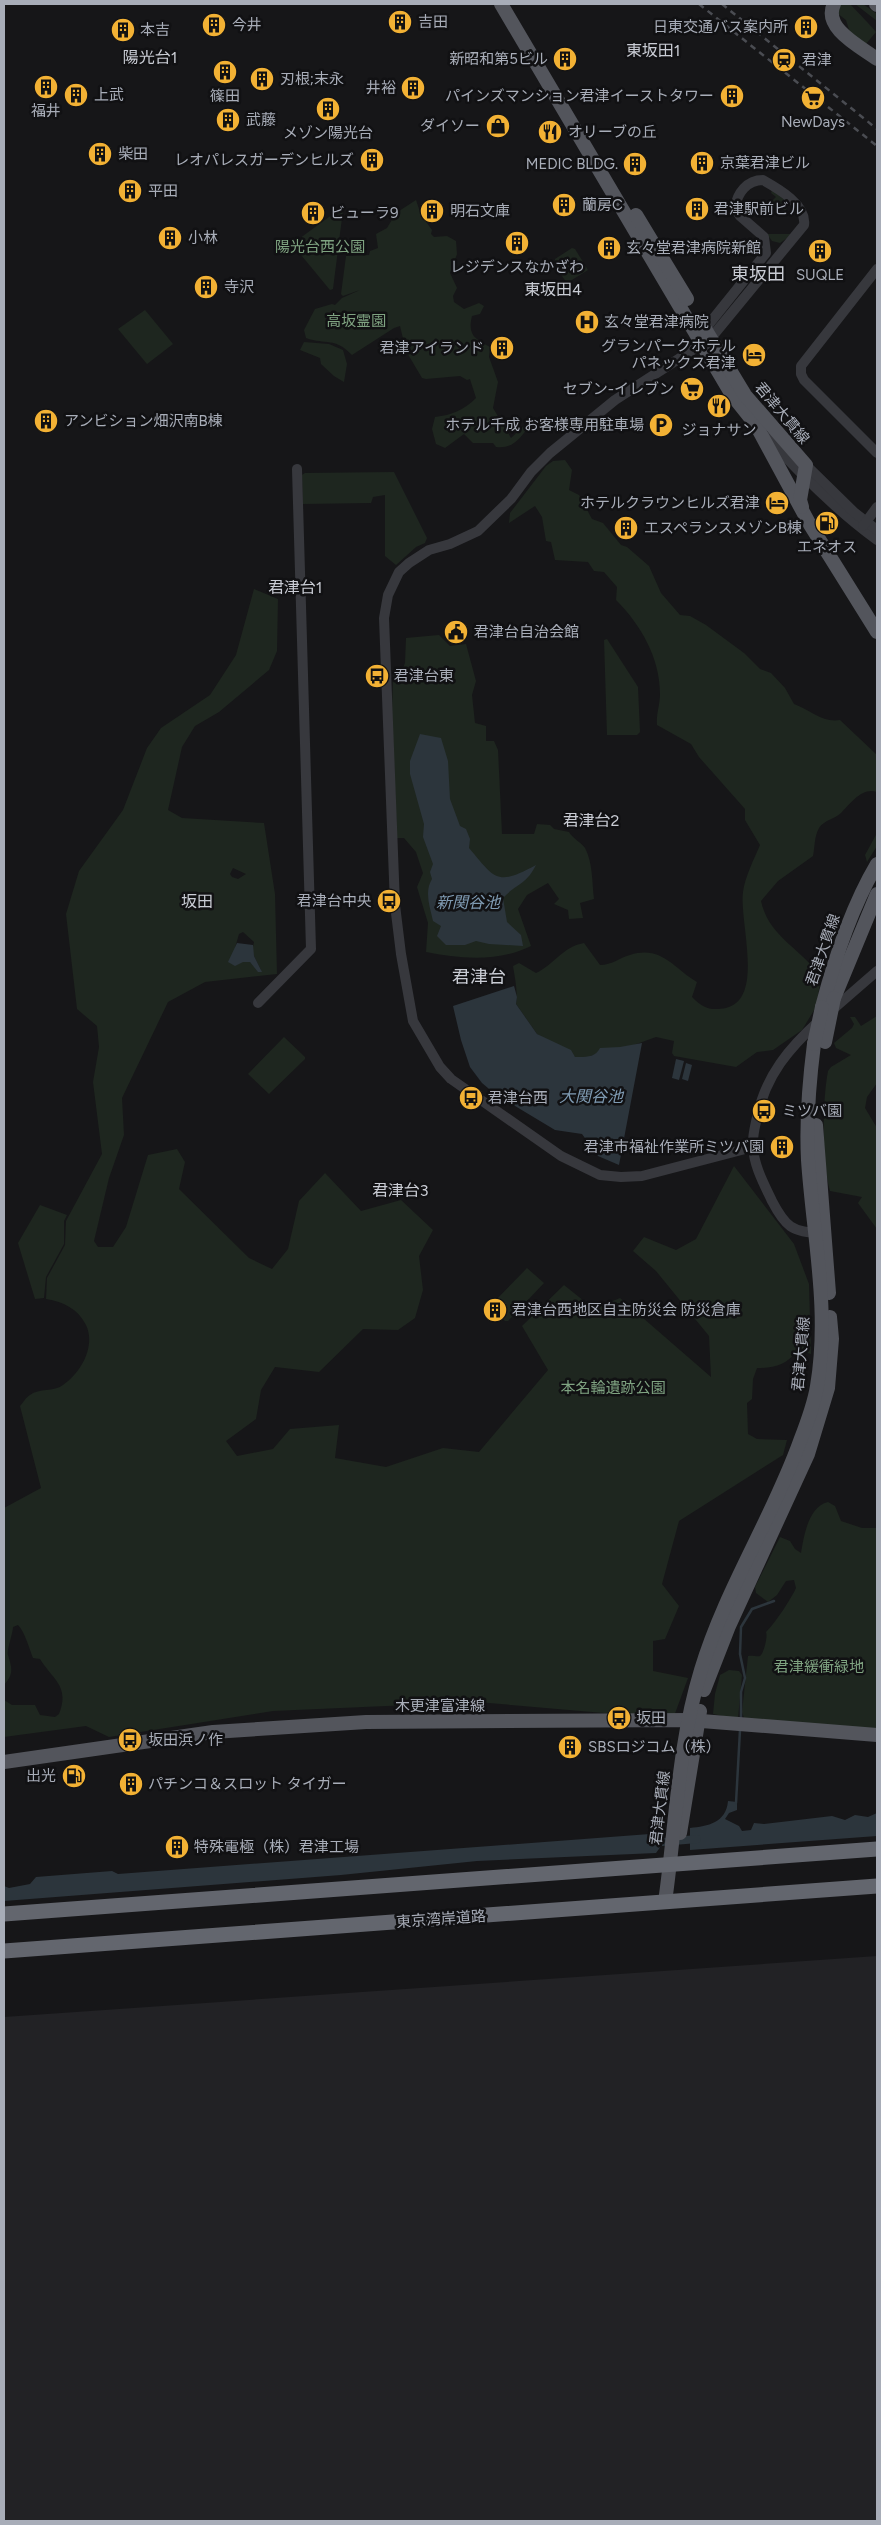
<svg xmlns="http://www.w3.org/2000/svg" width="881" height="2525" viewBox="0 0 881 2525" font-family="Figtree,'Noto Sans JP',sans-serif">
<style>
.built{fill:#222225}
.green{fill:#1e261f;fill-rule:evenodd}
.water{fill:#2c353c}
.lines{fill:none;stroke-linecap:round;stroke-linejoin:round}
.stream{stroke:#2c353c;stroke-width:2.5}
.canal{stroke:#2c353c;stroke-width:8}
.minor{stroke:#37383d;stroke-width:10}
.major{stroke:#53555c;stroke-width:14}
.highway{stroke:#63666e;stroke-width:15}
.rail{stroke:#4a4c52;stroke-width:2.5;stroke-dasharray:6 5;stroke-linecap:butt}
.major-bridge{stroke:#53555c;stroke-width:14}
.labels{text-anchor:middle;stroke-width:5;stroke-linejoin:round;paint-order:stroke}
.poi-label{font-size:15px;fill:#a8adb8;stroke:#111113;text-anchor:start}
.park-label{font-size:15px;fill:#7fa381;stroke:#111113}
.street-label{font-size:15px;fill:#a8adb8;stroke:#111113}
.neighbourhood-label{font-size:16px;fill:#c9ccd4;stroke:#111113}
.water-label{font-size:16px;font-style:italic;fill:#7f9bb3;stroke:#111113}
.quarter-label{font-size:18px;fill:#c9ccd4;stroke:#111113}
</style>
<rect width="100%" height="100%" fill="#161618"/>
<!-- built -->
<path class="built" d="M877 1956V2521H4V2017Z"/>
<!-- green -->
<g class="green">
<path d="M839 4H850C852 6 875 30 876 32L865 45 850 33 846 20 837 13Z"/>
<path d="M855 4H863L877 14V21Z"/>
<path d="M772 190 790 204 785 211 772 201 776 197 771 193Z"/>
<path d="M416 200 421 215 432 230 431 234 434 237 447 236 456 241 457 254 450 273 457 288 453 296 454 302 464 309 479 303 484 306 480 314 472 316C467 336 476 339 490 347L489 357 498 382 493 408 511 438 527 423 530 425C520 438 514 449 496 447L493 443H473L464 434 445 448 436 444 432 429 435 417C452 415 464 410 476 398L470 379 467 380 460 376 426 379 422 378 406 351 400 326 394 328 352 355C335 337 326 345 306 338L304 330 315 309 332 304 335 305 342 298 360 290 343 296 341 294 346 256 369 255 370 251 378 248 376 234 387 228 396 213Z"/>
<path d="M340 209 343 210 333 289 330 290 292 244Z"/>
<path d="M767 234H793L780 243 772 241Z"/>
<path d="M572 248 575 249 588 270 567 283 554 265 555 259Z"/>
<path d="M145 310 173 344 147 364 118 329Z"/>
<path d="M304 342 329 344 343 350 347 364 344 382 334 376 321 364 320 358 300 350Z"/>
<path d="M565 460 572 470 569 490 579 495 592 519 603 523 621 545 627 547 649 566 661 593 680 615 690 616 706 625 744 653 760 669 771 673 785 688 794 704C810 710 823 723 840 720L877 755V792C862 787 851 803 841 813 835 819 824 820 819 828 814 837 815 847 813 856L778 881 761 901C769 938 803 949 821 978L816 1007 802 1030 773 1050 757 1052 736 1067 674 1056 672 1053 674 1041 656 1037 631 1046 598 1053 589 1057H575L537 1034 516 1004C518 993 515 978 513 966L519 963 536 973C554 965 562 947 584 943L600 965C612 965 619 958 630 955 662 945 674 969 697 982L692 997C703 1008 710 1011 726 1008 765 999 739 921 743 892 745 877 754 859 760 845L745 820V809L699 757 691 744 657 725C656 714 660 705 660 694 660 658 641 625 616 600L617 587 604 572 594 571 588 562 555 560 551 542 546 541 542 517 535 506 509 523 510 513 546 466 553 461Z"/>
<path d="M394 472 427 538 425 543 416 547 396 565 385 556V495L373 497 371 503 303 504 302 475 305 473Z"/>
<path d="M254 589 278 599 277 651 269 670 219 712 195 726 182 747 168 810 182 818 264 823 275 894 277 974 205 982 168 1002 122 1098 124 1135 109 1178 94 1241 98 1247H113L126 1227 148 1155 177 1149 185 1162 179 1189 249 1258 272 1269 288 1249 299 1201 325 1173 361 1211 401 1200 433 1230 419 1256 423 1290 415 1318 398 1330 363 1329 319 1372 275 1367 261 1390 256 1419 226 1441 237 1456 273 1449 290 1429 339 1425 335 1458 386 1467 443 1448 479 1452 548 1370 522 1326 564 1285 594 1309 620 1298 711 1377 709 1336 656 1271 633 1251 644 1237 676 1250 696 1239 734 1166 794 1244 809 1284 811 1354 797 1350C787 1365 775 1368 757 1368L753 1379 752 1399 747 1403 748 1434 757 1439 787 1440 783 1455 679 1521 662 1584 679 1606 665 1639 653 1641V1671L688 1678 673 1719 477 1702 273 1711 109 1737 86 1726 4 1737V1700L12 1705H35L40 1715 55 1717 59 1714C70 1686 53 1680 40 1659L33 1658C29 1648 25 1632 18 1625L13 1627C13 1633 6 1652 8 1655 12 1668 14 1674 4 1685V1508L41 1488 20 1406C23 1403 26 1397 30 1395 39 1388 54 1392 63 1385 81 1373 96 1346 86 1325 78 1309 64 1302 46 1299L47 1278 65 1245 66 1221 102 1154 93 1082 99 1047 97 1026 77 1009 66 914 79 871 123 810 147 748 161 728 210 695 236 655ZM233 868 246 874 238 879 232 877 230 874ZM243 932 254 942 252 952 261 970 250 962H243L235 948 239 934Z"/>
<path d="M439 635 450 646 466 644 476 681 472 695 475 723 486 726V741H494L498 750 502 834H534L537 824 550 825 554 829 569 832C573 839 581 842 585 848 593 863 592 883 594 899L580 903 583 918 569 919 568 910 554 904 559 899 548 883 527 895 518 909 531 946C500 962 460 959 426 952L428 923 417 887 423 873 416 852 404 838H397L392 714 393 674 400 675 405 663 406 638Z"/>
<path d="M607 639 638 687 640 732 637 735H607L604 640Z"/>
<path d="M877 833V846L867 862 865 855Z"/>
<path d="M877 1016V1083L867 1097 865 1108 877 1128V1229L858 1203 862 1197 830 1191C822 1161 822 1103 828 1071L831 1067 851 1055 836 1048 834 1043 852 1028 854 1024 850 1017H855L861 1026Z"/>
<path d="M284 1037 305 1057V1059L269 1094 248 1074Z"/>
<path d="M40 1205 67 1215 64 1221V1244L46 1277 44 1298 35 1299 18 1243Z"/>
<path d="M527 1268 544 1283 508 1321H505L490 1306Z"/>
<path d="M828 1502 835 1506 841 1521 862 1528H877V1730L744 1718 742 1712 748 1656C752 1655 757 1657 760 1656 764 1653 768 1636 766 1632 776 1622 791 1599 796 1588L794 1580 786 1581 777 1595 768 1602 756 1593 755 1587 780 1537 790 1541 795 1549 801 1553C804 1536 808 1507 828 1502Z"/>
<path d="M729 1670 739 1671 742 1675 738 1719 713 1714 715 1694 720 1675Z"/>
</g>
<!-- water -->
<g class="water">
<path d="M420 734 441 738 448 761 450 799 460 826 466 829 470 839 469 848C496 880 497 886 536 865 526 885 517 883 503 898L507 922 521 935 523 946 489 944 476 941 465 945H446L437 936 441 926 433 921C430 907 424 892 432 879L430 872 433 864 423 837 424 824 410 774V761Z"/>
<path d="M237 943 253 945 254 956 262 972H258L250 962H243L235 966 228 962Z"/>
<path d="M514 986 517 997 516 1004 537 1034 571 1050 575 1057C585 1057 595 1058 600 1048L620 1047 642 1043 619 1165 598 1156 582 1134 555 1130 495 1094 482 1083 470 1067 461 1040 453 1006Z"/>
<path d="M676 1059 684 1061 679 1080 672 1078Z"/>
<path d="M686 1063 692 1065 688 1081 682 1079Z"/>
<path d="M728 1801 737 1802V1810L729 1813 725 1819 739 1826 742 1831 751 1830 754 1823 764 1824 832 1816 845 1820 855 1815 868 1817 877 1813V1836L690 1850V1828C708 1826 726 1823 728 1801Z"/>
<path d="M663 1833 661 1846 656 1853 477 1861 341 1875 4 1901V1886L9 1888 30 1884 36 1877 112 1871 118 1874Z"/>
</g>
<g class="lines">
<!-- stream -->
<g class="stream">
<path d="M741 1719V1692L745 1678 740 1654 741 1627 752 1609 774 1601"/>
<path d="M736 1803 740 1730"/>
</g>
<!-- canal -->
<path class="canal" d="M651 1843 697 1839"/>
<!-- minor -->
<g class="minor">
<path d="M877 269 801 366V374L804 380 877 453"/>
<path d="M704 334 705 329 766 253 764 237 740 216 735 208C737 193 747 180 763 180 779 189 807 205 804 225L711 338 615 400 550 453 531 472 511 499 478 531 450 544 429 550 409 563 399 572 388 595 384 618 395 905 401 954 413 1021 440 1067 451 1079 561 1156 600 1175 621 1177 642 1176 753 1147"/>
<path d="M767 437C801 475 836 510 877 540"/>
<path d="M806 465 855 513 877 530"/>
<path d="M863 526 877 507"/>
<path d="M258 1003 311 949 297 469"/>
<path d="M831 1011 877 971"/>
<path d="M820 1020C789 1048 766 1075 757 1117 755 1127 752 1137 753 1147 754 1166 764 1184 772 1201 785 1226 792 1233 822 1233"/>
</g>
<!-- major -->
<g class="major">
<path d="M501 4 732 395 756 425 809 523 877 632"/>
<path d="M834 4C822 28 861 47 877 59"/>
<path d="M876 4 877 5"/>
<path d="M636 215 687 299"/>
<path d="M702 324 745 395 806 465 800 500 802 507"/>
<path d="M834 998 877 894"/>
<path d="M822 1007C835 957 851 908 877 864"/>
<path d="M816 1125 829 1293"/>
<path d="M704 1690 729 1626 808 1454 828 1388 832 1339 830 1317"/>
<path d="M4 1762 213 1732 366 1722 689 1720 877 1735"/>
<path d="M680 1833 700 1711"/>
<path d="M665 1902C676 1825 678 1745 701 1670 725 1590 772 1519 800 1441 807 1423 814 1405 817 1386 830 1311 813 1235 808 1160 806 1121 809 1083 814 1044"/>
</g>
<!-- highway -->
<g class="highway">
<path d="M4 1914 877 1849"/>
<path d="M4 1951 877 1886"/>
</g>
<!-- rail -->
<g class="rail">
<path d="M699 4 877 146"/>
<path d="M722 4 877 129"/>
</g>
<!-- major-bridge -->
<g class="major-bridge">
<path d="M825 1042 834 998"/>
<path d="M814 1044 822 1007"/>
</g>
</g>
<!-- icons -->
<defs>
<g id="building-disc" transform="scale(1.25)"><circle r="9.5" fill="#f2b134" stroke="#111113"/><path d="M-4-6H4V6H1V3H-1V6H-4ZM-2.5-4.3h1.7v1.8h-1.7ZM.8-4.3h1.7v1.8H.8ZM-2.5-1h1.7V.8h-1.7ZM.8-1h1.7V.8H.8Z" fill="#111"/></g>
<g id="station-disc" transform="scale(1.25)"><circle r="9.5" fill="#f2b134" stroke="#111113"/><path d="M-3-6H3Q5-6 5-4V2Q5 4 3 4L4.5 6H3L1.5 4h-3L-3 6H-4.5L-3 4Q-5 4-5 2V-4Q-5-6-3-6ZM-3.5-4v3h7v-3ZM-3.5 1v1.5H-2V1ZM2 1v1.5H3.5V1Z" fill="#111"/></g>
<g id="supermarket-disc" transform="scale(1.25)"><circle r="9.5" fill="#f2b134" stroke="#111113"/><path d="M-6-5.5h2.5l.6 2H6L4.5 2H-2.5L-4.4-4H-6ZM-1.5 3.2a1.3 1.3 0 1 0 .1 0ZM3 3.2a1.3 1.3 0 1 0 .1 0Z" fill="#111"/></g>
<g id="shop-disc" transform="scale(1.25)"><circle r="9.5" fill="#f2b134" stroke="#111113"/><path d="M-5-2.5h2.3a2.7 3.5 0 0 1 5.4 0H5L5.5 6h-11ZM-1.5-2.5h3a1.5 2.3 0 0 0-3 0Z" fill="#111"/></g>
<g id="restaurant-disc" transform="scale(1.25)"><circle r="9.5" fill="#f2b134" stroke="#111113"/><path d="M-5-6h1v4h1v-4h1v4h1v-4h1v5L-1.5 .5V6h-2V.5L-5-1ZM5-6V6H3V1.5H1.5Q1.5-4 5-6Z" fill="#111"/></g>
<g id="hospital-disc" transform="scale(1.25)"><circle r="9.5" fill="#f2b134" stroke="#111113"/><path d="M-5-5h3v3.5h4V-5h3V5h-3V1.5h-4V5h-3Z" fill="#111"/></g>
<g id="hotel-disc" transform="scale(1.25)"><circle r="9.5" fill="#f2b134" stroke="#111113"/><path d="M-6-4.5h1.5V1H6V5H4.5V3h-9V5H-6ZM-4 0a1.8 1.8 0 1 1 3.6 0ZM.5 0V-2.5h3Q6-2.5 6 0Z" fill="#111"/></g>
<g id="parking-disc" transform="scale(1.25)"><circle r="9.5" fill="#f2b134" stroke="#111113"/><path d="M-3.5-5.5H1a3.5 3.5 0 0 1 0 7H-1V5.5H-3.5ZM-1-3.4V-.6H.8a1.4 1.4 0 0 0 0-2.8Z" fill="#111"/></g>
<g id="fuel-disc" transform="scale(1.25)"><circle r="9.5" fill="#f2b134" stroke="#111113"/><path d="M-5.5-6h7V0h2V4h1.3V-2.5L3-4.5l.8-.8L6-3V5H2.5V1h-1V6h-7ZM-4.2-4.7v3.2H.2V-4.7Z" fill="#111"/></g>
<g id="civic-disc" transform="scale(1.25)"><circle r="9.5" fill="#f2b134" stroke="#111113"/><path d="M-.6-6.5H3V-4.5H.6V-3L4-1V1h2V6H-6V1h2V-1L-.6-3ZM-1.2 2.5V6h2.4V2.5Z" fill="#111"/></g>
<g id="bus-disc" transform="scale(1.25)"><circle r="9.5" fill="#f2b134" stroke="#111113"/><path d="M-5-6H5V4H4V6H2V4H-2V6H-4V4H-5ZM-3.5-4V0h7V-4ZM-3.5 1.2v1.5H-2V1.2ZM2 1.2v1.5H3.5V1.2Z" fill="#111"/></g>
</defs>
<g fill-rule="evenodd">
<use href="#building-disc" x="400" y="22"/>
<use href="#building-disc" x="214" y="25"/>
<use href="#building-disc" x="806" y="27"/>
<use href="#building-disc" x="123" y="30"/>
<use href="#building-disc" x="565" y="59"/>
<use href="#station-disc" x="784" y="60"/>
<use href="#building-disc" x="225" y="72"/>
<use href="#building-disc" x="262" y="79"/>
<use href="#building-disc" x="46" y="87"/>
<use href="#building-disc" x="413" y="88"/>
<use href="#building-disc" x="76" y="95"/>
<use href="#building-disc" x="732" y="96"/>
<use href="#supermarket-disc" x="813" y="98"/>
<use href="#building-disc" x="328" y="109"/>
<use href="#building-disc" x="228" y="120"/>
<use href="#shop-disc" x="498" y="126"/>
<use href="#restaurant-disc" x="550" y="132"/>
<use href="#building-disc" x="100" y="154"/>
<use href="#building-disc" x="372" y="160"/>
<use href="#building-disc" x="702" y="163"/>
<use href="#building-disc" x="635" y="164"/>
<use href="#building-disc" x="130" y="191"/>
<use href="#building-disc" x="564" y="205"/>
<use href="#building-disc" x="697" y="209"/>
<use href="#building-disc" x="432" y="211"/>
<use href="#building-disc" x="313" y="213"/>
<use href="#building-disc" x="170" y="238"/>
<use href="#building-disc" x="517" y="243"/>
<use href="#building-disc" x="609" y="248"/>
<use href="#building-disc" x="820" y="251"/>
<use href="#building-disc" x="206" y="287"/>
<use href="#hospital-disc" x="587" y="322"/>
<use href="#building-disc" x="502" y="348"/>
<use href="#hotel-disc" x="754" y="355"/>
<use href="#supermarket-disc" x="692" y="389"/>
<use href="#restaurant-disc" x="719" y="406"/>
<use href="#building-disc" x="46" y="421"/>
<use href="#parking-disc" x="661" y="425"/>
<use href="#hotel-disc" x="777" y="503"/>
<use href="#fuel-disc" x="827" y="523"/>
<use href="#building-disc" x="626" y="528"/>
<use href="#civic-disc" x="456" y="632"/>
<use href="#bus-disc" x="377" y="676"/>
<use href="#bus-disc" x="389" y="901"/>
<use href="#bus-disc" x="471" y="1098"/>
<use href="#bus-disc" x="764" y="1111"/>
<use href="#building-disc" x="782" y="1147"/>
<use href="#building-disc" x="495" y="1310"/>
<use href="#bus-disc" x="619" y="1718"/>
<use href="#bus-disc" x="130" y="1740"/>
<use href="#building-disc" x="570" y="1747"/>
<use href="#fuel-disc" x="74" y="1776"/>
<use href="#building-disc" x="131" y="1784"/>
<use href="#building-disc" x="177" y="1847"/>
</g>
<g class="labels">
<!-- poi labels -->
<g class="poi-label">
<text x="418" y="27">吉田</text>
<text x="232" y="30">今井</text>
<text x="788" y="32" text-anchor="end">日東交通バス案内所</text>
<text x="140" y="35">本吉</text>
<text x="548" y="64" text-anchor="end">新昭和第5ビル</text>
<text x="802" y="65">君津</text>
<text x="280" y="84">刃根;末永</text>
<text x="396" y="93" text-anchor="end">井裕</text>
<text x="94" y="100">上武</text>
<text x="225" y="101" text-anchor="middle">篠田</text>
<text x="714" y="101" text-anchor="end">パインズマンション君津イーストタワー</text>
<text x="46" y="116" text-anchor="middle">福井</text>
<text x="246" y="125">武藤</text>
<text x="813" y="127" text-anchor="middle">NewDays</text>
<text x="480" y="131" text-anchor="end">ダイソー</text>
<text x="568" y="137">オリーブの丘</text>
<text x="328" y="138" text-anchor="middle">メゾン陽光台</text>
<text x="118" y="159">柴田</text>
<text x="354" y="165" text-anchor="end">レオパレスガーデンヒルズ</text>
<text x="720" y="168">京葉君津ビル</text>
<text x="618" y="169" text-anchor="end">MEDIC BLDG.</text>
<text x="148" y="196">平田</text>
<text x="582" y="210">蘭房C</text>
<text x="714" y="214">君津駅前ビル</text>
<text x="450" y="216">明石文庫</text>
<text x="330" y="218">ビューラ9</text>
<text x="188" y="243">小林</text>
<text x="626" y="253">玄々堂君津病院新館</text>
<text x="517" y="272" text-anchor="middle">レジデンスなかざわ</text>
<text x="820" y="280" text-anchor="middle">SUQLE</text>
<text x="224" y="292">寺沢</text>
<text x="604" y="327">玄々堂君津病院</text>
<text x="736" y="351" text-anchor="end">グランパークホテル<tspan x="736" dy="17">パネックス君津</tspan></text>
<text x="484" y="353" text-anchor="end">君津アイランド</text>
<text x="674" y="394" text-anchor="end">セブン-イレブン</text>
<text x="64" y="426">アンビション畑沢南B棟</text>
<text x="644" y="430" text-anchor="end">ホテル千成 お客様専用駐車場</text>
<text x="719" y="435" text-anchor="middle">ジョナサン</text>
<text x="760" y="508" text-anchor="end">ホテルクラウンヒルズ君津</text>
<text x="644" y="533">エスペランスメゾンB棟</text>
<text x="827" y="552" text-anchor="middle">エネオス</text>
<text x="474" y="637">君津台自治会館</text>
<text x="394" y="681">君津台東</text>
<text x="372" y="906" text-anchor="end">君津台中央</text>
<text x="488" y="1103">君津台西</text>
<text x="782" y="1116">ミツバ園</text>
<text x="764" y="1152" text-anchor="end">君津市福祉作業所ミツバ園</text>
<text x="512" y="1315">君津台西地区自主防災会 防災倉庫</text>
<text x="636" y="1723">坂田</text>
<text x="148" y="1745">坂田浜ノ作</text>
<text x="588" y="1752">SBSロジコム（株）</text>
<text x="56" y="1781" text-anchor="end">出光</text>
<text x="148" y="1789">パチンコ＆スロット タイガー</text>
<text x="194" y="1852">特殊電極（株）君津工場</text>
</g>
<!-- park labels -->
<g class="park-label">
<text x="320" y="252">陽光台西公園</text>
<text x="356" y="326">高坂霊園</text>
<text x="613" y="1393">本名輪遺跡公園</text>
<text x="819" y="1672">君津緩衝緑地</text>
</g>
<!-- street labels -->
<g class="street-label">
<text transform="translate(782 413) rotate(50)" y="5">君津大貫線</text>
<text transform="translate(823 950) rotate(-71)" y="5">君津大貫線</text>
<text transform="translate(801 1354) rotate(-85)" y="5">君津大貫線</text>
<text x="440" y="1711">木更津富津線</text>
<text transform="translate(660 1808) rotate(-83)" y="5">君津大貫線</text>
<text transform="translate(441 1919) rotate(-4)" y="5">東京湾岸道路</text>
</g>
<!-- neighbourhood labels -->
<g class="neighbourhood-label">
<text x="653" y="56">東坂田1</text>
<text x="150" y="63">陽光台1</text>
<text x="553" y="295">東坂田4</text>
<text x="295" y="593">君津台1</text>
<text x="591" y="826">君津台2</text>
<text x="197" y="907">坂田</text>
<text x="400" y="1196">君津台3</text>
</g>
<!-- water labels -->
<g class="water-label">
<text x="468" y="908">新関谷池</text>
<text x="591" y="1102">大関谷池</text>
</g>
<!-- quarter labels -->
<g class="quarter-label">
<text x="758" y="280">東坂田</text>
<text x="479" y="983">君津台</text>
</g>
</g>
<!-- border -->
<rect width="881" height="2525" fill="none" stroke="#a8adb8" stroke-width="10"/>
</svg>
